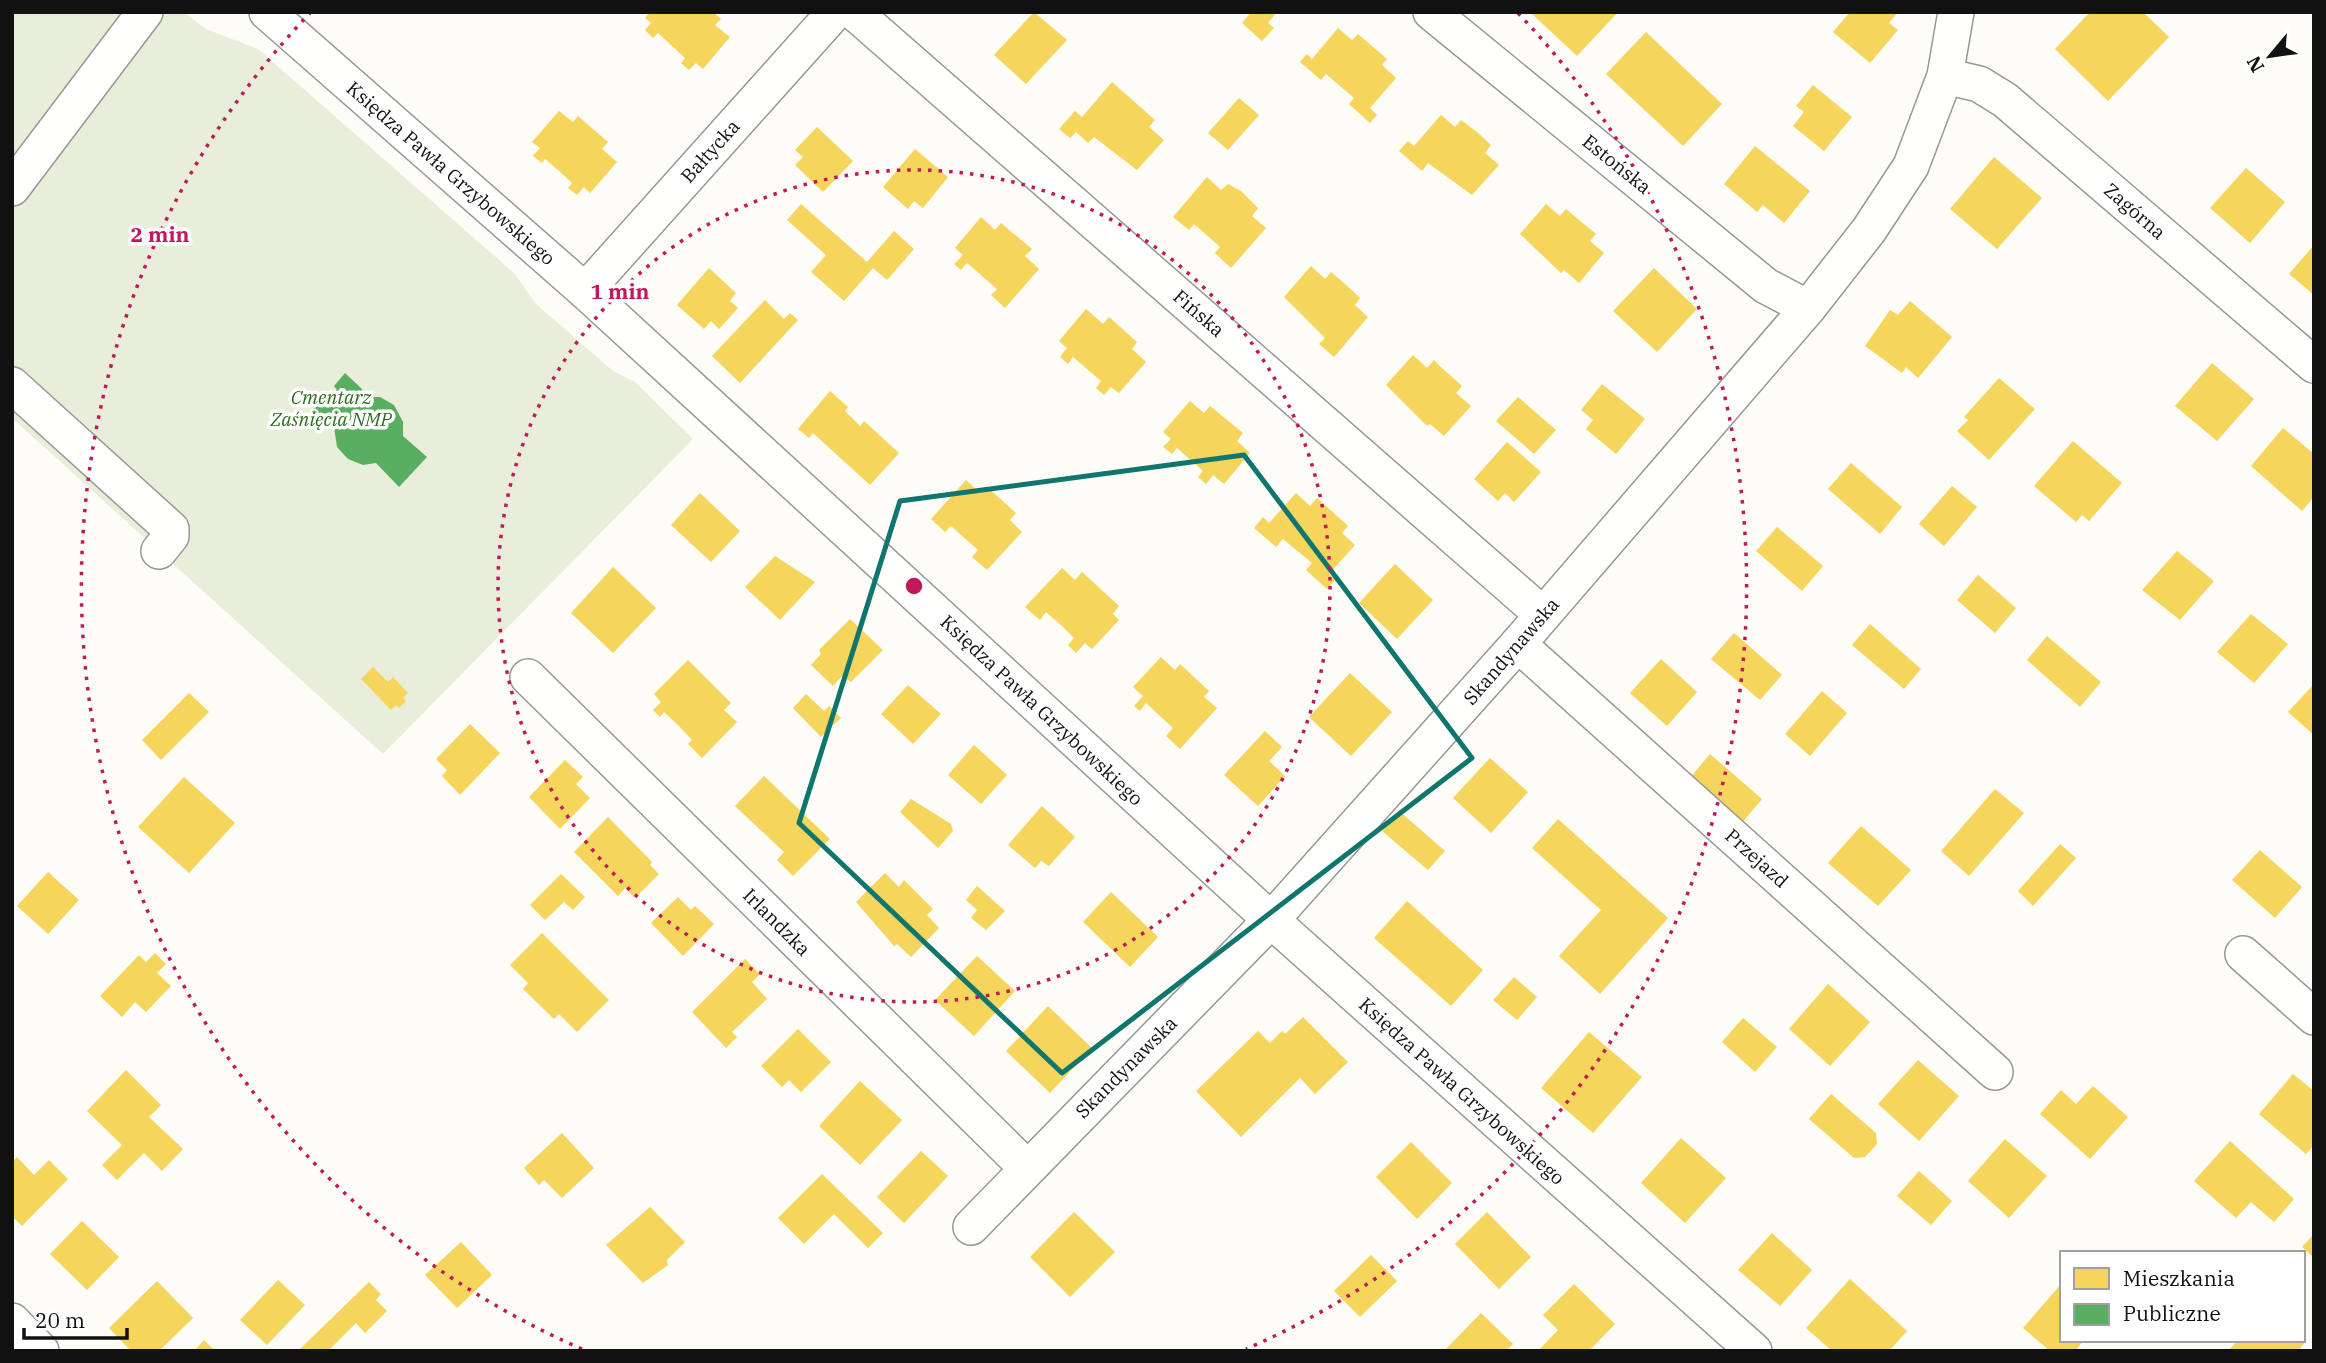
<svg xmlns="http://www.w3.org/2000/svg" width="2326" height="1363" viewBox="0 0 2326 1363" font-family="'IBM Plex Serif',serif">
<style>
.cemetery{fill:#e9eedb}
.homes{fill:#f6d55c}
.public{fill:#5aae61}
.lines{fill:none;stroke-linecap:round;stroke-linejoin:round}
.street-casing{stroke:#979795;stroke-width:38}
.street{stroke:#fffffe;stroke-width:35}
.marked{fill:none;stroke:#0f766e;stroke-width:5;stroke-linejoin:round}
.ring{fill:none;stroke:#c2185b;stroke-width:3.5;stroke-dasharray:3.5 7}
.labels{text-anchor:middle;stroke-width:7;stroke-linejoin:round;paint-order:stroke}
.street-label{font-size:19px;fill:#111;stroke:#fff}
.park-label{font-size:19px;font-style:italic;fill:#2f6b1f;stroke:#fff}
.centre{fill:#c2185b;stroke:#fff;stroke-width:3.5}
.ring-label{font-size:21px;text-anchor:middle;font-weight:bold;fill:#c2185b;stroke:#fff;stroke-width:7;stroke-linejoin:round;paint-order:stroke}
</style>
<rect width="100%" height="100%" fill="#fdfcf7"/>
<!-- cemetery -->
<path class="cemetery" d="M12 12H184L206 29 258 49 515 274 535 303 613 371 635 382 693 439 383 754 12 418Z"/>
<!-- homes -->
<g class="homes">
<path d="M650 12H713L721 19 715 25 730 37 703 69 696 63 689 70 681 63 685 58 671 45 658 33 653 38 645 30 651 23 645 18Z"/>
<path d="M1034 12 1067 40 1026 84 994 55Z"/>
<path d="M1251 12H1277L1268 23 1274 28 1262 41 1242 23Z"/>
<path d="M1530 12H1618L1577 56Z"/>
<path d="M1850 12H1898L1889 23 1898 30 1870 63 1833 32Z"/>
<path d="M2090 12H2143L2169 37 2108 101 2055 49Z"/>
<path d="M1338 28 1352 40 1358 34 1372 46 1387 59 1382 65 1396 78 1370 108 1377 115 1370 123 1349 104 1354 98 1326 74 1321 80 1300 62 1307 54 1312 59Z"/>
<path d="M1646 32 1722 104 1683 146 1606 74Z"/>
<path d="M1112 82 1155 120 1149 127 1164 140 1137 170 1094 137 1088 143 1076 132 1070 138 1059 129 1075 111 1082 117Z"/>
<path d="M1813 85 1852 117 1824 151 1793 126 1804 112 1796 106Z"/>
<path d="M1239 98 1259 115 1228 150 1208 133Z"/>
<path d="M559 111 573 122 578 116 608 142 602 149 617 162 590 193 584 187 577 195 568 188 572 183 558 170 545 159 542 163 533 156 540 148 532 142Z"/>
<path d="M1441 115 1455 127 1461 120 1477 132 1491 145 1485 153 1499 165 1472 195 1428 163 1422 171 1399 151 1408 141 1414 146Z"/>
<path d="M817 127 853 161 823 192 795 165 803 157 795 150Z"/>
<path d="M1755 146 1810 191 1784 223 1763 205 1757 212 1724 184Z"/>
<path d="M915 149 948 177 923 208 914 201 908 209 883 187Z"/>
<path d="M1994 157 2042 198 1997 249 1950 209Z"/>
<path d="M2246 168 2285 202 2250 243 2210 208Z"/>
<path d="M1207 177 1221 190 1228 184 1241 191 1258 208 1252 216 1266 228 1231 268 1215 253 1220 247 1194 224 1189 230 1173 217Z"/>
<path d="M801 204 867 262 894 231 914 249 887 280 873 268 844 301 811 272 826 255 787 220Z"/>
<path d="M1546 204 1560 216 1566 209 1579 220 1596 234 1590 241 1604 253 1579 283 1564 270 1561 273 1520 234Z"/>
<path d="M981 217 995 230 1001 223 1032 249 1025 256 1039 269 1005 308 991 295 997 289 967 263 961 270 954 264 963 255 955 248Z"/>
<path d="M2314 245V295L2289 274Z"/>
<path d="M1311 266 1325 279 1331 272 1345 284 1360 298 1355 305 1368 317 1334 357 1319 344 1325 338 1284 297Z"/>
<path d="M709 268 736 293 730 301 738 308 719 329 711 321 704 329 677 305Z"/>
<path d="M1654 268 1697 309 1657 352 1613 311Z"/>
<path d="M765 300 784 319 790 313 798 320 740 383 712 356Z"/>
<path d="M1910 301 1952 337 1918 378 1906 367 1902 373 1865 346 1890 310 1898 315Z"/>
<path d="M1086 309 1103 324 1109 317 1137 342 1132 349 1146 362 1119 393 1111 387 1104 395 1096 388 1101 381 1073 357 1068 364 1060 357 1067 348 1059 341Z"/>
<path d="M1413 355 1427 368 1434 360 1442 368 1462 386 1456 393 1471 406 1444 436 1430 424 1427 426 1386 385Z"/>
<path d="M2212 363 2254 399 2217 441 2175 406Z"/>
<path d="M1999 378 2035 409 1989 460 1957 431 1968 420 1964 417Z"/>
<path d="M1602 384 1645 419 1616 454 1586 429 1593 420 1581 410Z"/>
<path d="M830 391 848 407 845 411 860 426 864 421 899 453 870 485 813 433 809 438 798 429Z"/>
<path d="M1518 397 1556 430 1534 454 1496 421Z"/>
<path d="M1190 401 1204 413 1210 406 1243 433 1237 441 1250 453 1224 484 1213 475 1206 484 1198 477 1203 471 1177 448 1172 454 1163 447 1171 439 1163 432Z"/>
<path d="M2283 428 2314 454V497L2302 511 2251 466Z"/>
<path d="M2073 441 2122 483 2089 521 2082 515 2076 522 2034 486Z"/>
<path d="M1507 442 1541 472 1514 502 1505 493 1498 501 1474 479Z"/>
<path d="M1851 463 1902 507 1880 534 1828 489Z"/>
<path d="M966 480 980 493 986 486 1016 513 1010 520 1022 532 987 570 972 557 978 550 951 526 945 532 931 519Z"/>
<path d="M1952 486 1977 507 1944 546 1919 524Z"/>
<path d="M700 493 740 531 711 562 671 525Z"/>
<path d="M1296 493 1310 506 1317 498 1348 526 1342 533 1355 545 1329 574 1335 580 1327 589 1306 570 1312 563 1283 539 1276 547 1254 528 1263 517 1269 523Z"/>
<path d="M1777 527 1823 566 1802 591 1756 551Z"/>
<path d="M2177 551 2214 581 2180 620 2142 590Z"/>
<path d="M775 556 815 582 780 620 745 587Z"/>
<path d="M1395 564 1433 600 1397 639 1359 603Z"/>
<path d="M613 567 656 608 613 653 571 613Z"/>
<path d="M1062 568 1075 580 1082 572 1119 606 1113 614 1119 620 1092 649 1085 643 1076 653 1068 645 1074 638 1062 626 1046 612 1040 620 1025 607Z"/>
<path d="M1978 575 2016 608 1995 633 1957 600Z"/>
<path d="M2251 614 2288 644 2254 683 2217 652Z"/>
<path d="M850 619 883 650 851 682 842 676 833 686 811 665 821 654 819 650Z"/>
<path d="M1870 624 1921 669 1904 689 1852 645Z"/>
<path d="M1734 633 1782 675 1760 700 1711 659Z"/>
<path d="M2047 636 2101 682 2080 707 2027 660Z"/>
<path d="M1161 657 1175 670 1180 664 1209 691 1204 697 1217 708 1180 749 1166 736 1173 728 1146 703 1140 711 1134 706 1143 696 1133 687Z"/>
<path d="M1661 659 1697 692 1667 726 1630 693Z"/>
<path d="M688 660 731 703 724 710 737 722 702 758 688 744 692 740 679 726 664 712 660 717 653 710 661 702 654 694Z"/>
<path d="M373 667 388 682 393 677 408 693 403 698 406 701 399 708 396 705 391 710 361 679Z"/>
<path d="M1350 673 1392 712 1351 756 1309 717Z"/>
<path d="M2314 684V735L2288 712Z"/>
<path d="M908 685 941 714 913 744 881 714Z"/>
<path d="M1822 691 1847 713 1810 756 1785 734Z"/>
<path d="M189 693 209 712 161 760 142 740Z"/>
<path d="M806 694 824 711 829 706 841 718 821 737 793 708Z"/>
<path d="M470 724 500 753 460 795 442 776 447 770 436 759Z"/>
<path d="M1265 731 1282 747 1269 761 1285 776 1258 806 1224 775Z"/>
<path d="M974 745 1007 775 981 804 948 775Z"/>
<path d="M1710 754 1762 799 1741 824 1689 779Z"/>
<path d="M1490 758 1528 792 1491 833 1453 798Z"/>
<path d="M565 760 583 777 576 784 590 798 560 829 529 797Z"/>
<path d="M764 776 830 839 793 876 777 860 784 852 735 806Z"/>
<path d="M184 777 235 823 189 873 138 827Z"/>
<path d="M1995 789 2024 813 1969 876 1941 851Z"/>
<path d="M911 799 951 824 953 831 938 848 900 812Z"/>
<path d="M1042 806 1075 837 1049 866 1041 861 1035 868 1008 845Z"/>
<path d="M1399 811 1445 851 1428 870 1382 831Z"/>
<path d="M608 817 652 862 650 865 659 874 635 898 625 888 618 896 574 852Z"/>
<path d="M1558 819 1668 918 1600 994 1559 956 1601 910 1532 848Z"/>
<path d="M1861 826 1911 870 1878 906 1828 863Z"/>
<path d="M2060 844 2076 858 2033 906 2018 891Z"/>
<path d="M2260 850 2302 887 2275 918 2232 880Z"/>
<path d="M48 872 79 900 48 934 17 906Z"/>
<path d="M885 873 899 887 904 880 933 909 927 915 939 928 911 957 897 944 894 946 856 902Z"/>
<path d="M561 874 585 897 573 910 564 902 545 920 530 905Z"/>
<path d="M977 886 1005 911 986 930 971 918 977 910 966 900Z"/>
<path d="M1111 892 1158 937 1130 967 1083 922Z"/>
<path d="M678 897 691 910 695 906 714 924 683 956 651 923Z"/>
<path d="M1407 901 1483 970 1451 1006 1374 938Z"/>
<path d="M542 933 609 1000 577 1032 559 1014 554 1019 523 989 528 983 510 965Z"/>
<path d="M155 953 166 964 157 973 171 986 146 1012 135 1002 122 1017 100 996 139 955 146 962Z"/>
<path d="M977 956 1015 991 974 1036 935 1000Z"/>
<path d="M745 959 760 974 752 982 767 999 732 1032 737 1037 726 1048 692 1012Z"/>
<path d="M1514 977 1537 997 1517 1020 1493 1000Z"/>
<path d="M1828 984 1870 1022 1830 1066 1789 1029Z"/>
<path d="M1048 1006 1092 1048 1050 1093 1006 1051Z"/>
<path d="M1303 1017 1348 1062 1315 1094 1300 1078 1241 1137 1196 1091 1258 1031 1270 1043 1282 1031 1285 1034Z"/>
<path d="M1743 1018 1777 1047 1755 1072 1722 1042Z"/>
<path d="M798 1029 831 1062 801 1092 789 1080 782 1087 761 1066Z"/>
<path d="M1589 1032 1642 1077 1593 1133 1541 1088Z"/>
<path d="M1918 1060 1959 1096 1919 1141 1878 1104Z"/>
<path d="M126 1070 161 1105 149 1117 183 1149 162 1171 144 1153 117 1180 102 1165 122 1145 87 1111Z"/>
<path d="M2293 1074 2314 1091V1145L2306 1154 2259 1114Z"/>
<path d="M860 1081 902 1120 860 1165 819 1126Z"/>
<path d="M2093 1086 2128 1117 2090 1159 2040 1114 2061 1090 2076 1104Z"/>
<path d="M1831 1094 1876 1133 1877 1144 1865 1157 1854 1158 1809 1119Z"/>
<path d="M562 1133 594 1168 562 1198 544 1180 539 1185 524 1168Z"/>
<path d="M1681 1138 1726 1178 1685 1223 1641 1183Z"/>
<path d="M2005 1139 2047 1176 2009 1218 1968 1181Z"/>
<path d="M2230 1141 2294 1199 2274 1222 2251 1202 2236 1218 2194 1181Z"/>
<path d="M1411 1142 1452 1183 1417 1219 1376 1177Z"/>
<path d="M921 1151 948 1176 904 1223 877 1197Z"/>
<path d="M17 1157 34 1175 49 1160 68 1179 22 1226 12 1216V1162Z"/>
<path d="M1919 1171 1952 1201 1931 1225 1897 1196Z"/>
<path d="M822 1174 883 1233 868 1248 834 1214 804 1244 778 1218Z"/>
<path d="M650 1207 685 1242 667 1260 668 1265 643 1283 606 1245Z"/>
<path d="M1074 1212 1115 1252 1070 1297 1030 1257Z"/>
<path d="M1487 1212 1531 1257 1499 1289 1455 1244Z"/>
<path d="M82 1221 119 1257 87 1290 50 1254Z"/>
<path d="M1772 1233 1812 1270 1780 1306 1738 1270Z"/>
<path d="M2314 1234V1258L2302 1247Z"/>
<path d="M461 1242 492 1275 457 1308 425 1275Z"/>
<path d="M1371 1255 1397 1281 1360 1317 1334 1291Z"/>
<path d="M1850 1279 1907 1331 1889 1351H1832L1806 1328Z"/>
<path d="M278 1280 305 1305 267 1345 240 1320Z"/>
<path d="M157 1281 193 1318 159 1351H131L109 1328Z"/>
<path d="M369 1282 381 1294 376 1300 387 1311 365 1333 356 1323 328 1351H298Z"/>
<path d="M2062 1283V1340H2084L2075 1351H2050L2023 1328Z"/>
<path d="M1574 1284 1615 1324 1589 1351H1538L1558 1330 1543 1315Z"/>
<path d="M1481 1313 1513 1344 1506 1351H1444Z"/>
<path d="M204 1340 215 1351H194Z"/>
<path d="M2238 1340H2303L2305 1342 2298 1351H2228Z"/>
</g>
<!-- public -->
<path class="public" d="M345 373 362 389 364 397H380L394 405 403 422V436L427 457 399 487 376 463 363 465 348 459 337 447 334 427H326L311 411 337 390 334 386Z"/>
<g class="lines">
<!-- street casing -->
<g class="street-casing">
<g id="street">
<path d="M267 12 585 291 1271 920 1754 1351"/>
<path d="M854 12 1543 615"/>
<path d="M1431 12 1766 286 1808 308"/>
<path d="M1945 76 1979 84 2005 100 2314 365"/>
<path d="M12 188 145 12"/>
<path d="M585 291 835 12"/>
<path d="M12 385 171 529V536L159 551"/>
<path d="M1518 644 1995 1072"/>
<path d="M528 677 1027 1168"/>
<path d="M2243 954 2314 1017"/>
<path d="M971 1227 1271 920 1518 644 1808 308 1869 230 1911 166 1945 76 1956 12"/>
<path d="M12 1321 41 1351"/>
</g>
</g>
<!-- street -->
<use href="#street" class="street"/>
</g>
<!-- marked area -->
<path class="marked" d="M1244 455 1472 758 1062 1073 799 823 900 501Z"/>
<!-- distance rings -->
<g class="ring">
<circle cx="914" cy="586" r="416"/>
<path d="M582 1349A832 832 0 0 1 310 13M1518 13A832 832 0 0 1 1246 1349"/>
</g>
<g class="labels">
<!-- street labels -->
<g class="street-label">
<text transform="translate(710 151) rotate(-48)" y="7">Bałtycka</text>
<text transform="translate(1617 164) rotate(39)" y="7">Estońska</text>
<text transform="translate(451 173) rotate(41)" y="7">Księdza Pawła Grzybowskiego</text>
<text transform="translate(2135 211) rotate(41)" y="7">Zagórna</text>
<text transform="translate(1199 313) rotate(41)" y="7">Fińska</text>
<text transform="translate(1511 651) rotate(-49)" y="7">Skandynawska</text>
<text transform="translate(1042 710) rotate(43)" y="7">Księdza Pawła Grzybowskiego</text>
<text transform="translate(1757 858) rotate(42)" y="7">Przejazd</text>
<text transform="translate(777 922) rotate(45)" y="7">Irlandzka</text>
<text transform="translate(1126 1067) rotate(-45)" y="7">Skandynawska</text>
<text transform="translate(1462 1091) rotate(42)" y="7">Księdza Pawła Grzybowskiego</text>
</g>
<!-- park labels -->
<g class="park-label">
<text x="331" y="404">Cmentarz<tspan x="331" dy="22">Zaśnięcia NMP</tspan></text>
</g>
</g>
<circle cx="914" cy="586" r="10" class="centre"/>
<g class="ring-label">
<text x="160" y="242">2 min</text>
<text x="620" y="299">1 min</text>
</g>
<!-- border -->
<rect width="2326" height="1363" fill="none" stroke="#111111" stroke-width="28"/>
<!-- legend -->
<rect x="2060" y="1251" width="245" height="91" fill="#ffffff" stroke="#a0a0a0" stroke-width="2"/>
<rect x="2074" y="1268" width="35" height="21" fill="#f6d55c" stroke="#a0a0a0" stroke-width="2"/>
<text x="2123" y="1286" font-size="21" fill="#111111">Mieszkania</text>
<rect x="2074" y="1304" width="35" height="21" fill="#5aae61" stroke="#a0a0a0" stroke-width="2"/>
<text x="2123" y="1321" font-size="21" fill="#111111">Publiczne</text>
<!-- north arrow -->
<g transform="translate(2270 56) rotate(241)" stroke="#ffffff" stroke-width="5" paint-order="stroke">
<path d="M0-5L12 26L0 18L-12 26Z" fill="#111111"/>
<text y="-10" font-size="19" font-weight="bold" text-anchor="middle" fill="#111111">N</text>
</g>
<!-- scale -->
<path d="M24 1328v10h103v-10" fill="none" stroke="#111111" stroke-width="3.5"/>
<text x="35" y="1328" font-size="21" fill="#111111" stroke="#ffffff" stroke-width="5" paint-order="stroke">20 m</text>
</svg>
